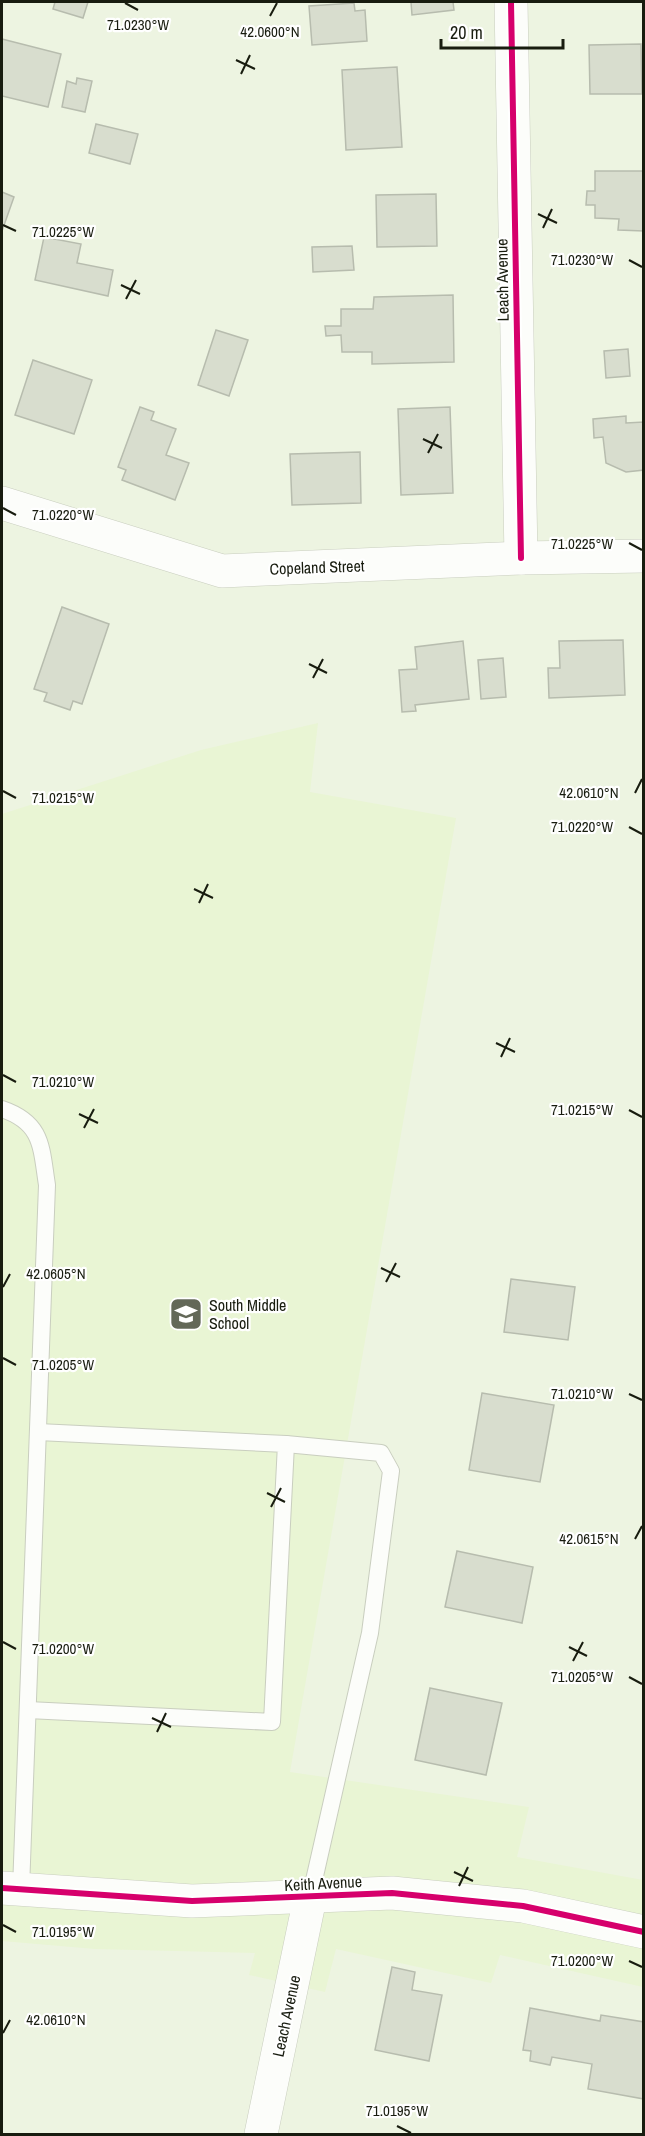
<svg xmlns="http://www.w3.org/2000/svg" width="645" height="2136" viewBox="0 0 645 2136" font-family="'Archivo Narrow',sans-serif">
<style>
.built{fill:#e9f5d4}
.building{fill:#d8ddce;stroke:#b7bcae;stroke-width:1.5}
.lines{fill:none;stroke-linecap:round;stroke-linejoin:round}
.lane-casing{stroke:#c9cebf;stroke-width:18}
.street-casing{stroke:#c9cebf;stroke-width:34}
.secondary-casing{stroke:#c9cebf;stroke-width:34}
.lane{stroke:#fcfdfa;stroke-width:16}
.street{stroke:#fcfdfa;stroke-width:33}
.secondary{stroke:#fcfdfa;stroke-width:33}
.cycleway-casing{stroke:#fff;stroke-width:10}
.cycleway{stroke:#d6006c;stroke-width:6}
.ticks{fill:none;stroke:#181c0f;stroke-width:2}
.labels{text-anchor:middle;stroke-width:4.5;stroke-linejoin:round;paint-order:stroke}
.street-label{font-size:16px;fill:#181c0f;stroke:#fff}
.poi-label{font-size:16px;fill:#181c0f;stroke:#fff;text-anchor:start}
.ticks-label{font-size:15px;text-anchor:middle;fill:#181c0f;stroke:#fff;stroke-width:4.5;stroke-linejoin:round;paint-order:stroke}
</style>
<rect width="100%" height="100%" fill="#edf4e1"/>
<!-- built -->
<path class="built" d="M318 723 310 792 456 818 290 1772 529 1807 517 1857 643 1880V1987L500 1955 491 1983 336 1949 325 1992 249 1975 255 1953 95 1949 2 1941V814L201 750Z"/>
<!-- building -->
<g class="building">
<path d="M55 2H88L83 18 53 9Z"/>
<path d="M411 2H453L454 10 412 15Z"/>
<path d="M354 3 355 11 365 10 367 41 312 45 309 6Z"/>
<path d="M2 39 61 54 48 107 2 96Z"/>
<path d="M641 44 642 94H590L589 45Z"/>
<path d="M397 67 402 147 346 150 342 70Z"/>
<path d="M77 78 92 81 85 112 62 107 67 81 76 84Z"/>
<path d="M96 124 138 134 130 164 89 153Z"/>
<path d="M595 171H644V231L618 230 619 219 595 218V205H586L587 191H595Z"/>
<path d="M2 192 14 197 2 231Z"/>
<path d="M436 194 437 246 377 247 376 195Z"/>
<path d="M44 237 81 244 77 263 113 270 108 296 35 280Z"/>
<path d="M352 246 354 270 313 272 312 247Z"/>
<path d="M453 295 454 362 372 364V352H342L341 335 326 336 325 326H341V309H373L374 297Z"/>
<path d="M216 330 248 340 229 396 198 385Z"/>
<path d="M628 349 630 376 606 378 604 351Z"/>
<path d="M33 360 92 380 74 434 15 415Z"/>
<path d="M140 407 154 412 151 420 176 429 166 455 189 463 175 500 122 480 126 470 118 467Z"/>
<path d="M450 407 453 493 401 495 398 409Z"/>
<path d="M626 416V423L644 422V470L626 472 606 463 603 437 594 438 593 419Z"/>
<path d="M360 452 361 503 292 505 290 454Z"/>
<path d="M62 607 109 624 82 704 73 701 70 710 44 701 47 693 34 689Z"/>
<path d="M623 640 625 695 549 698 548 668H560L559 641Z"/>
<path d="M463 641 469 699 415 705 416 711 402 712 399 670 417 669 415 647Z"/>
<path d="M503 658 506 697 481 699 478 660Z"/>
<path d="M511 1279 575 1287 568 1340 504 1332Z"/>
<path d="M482 1393 554 1405 540 1482 469 1470Z"/>
<path d="M457 1551 533 1567 522 1623 445 1607Z"/>
<path d="M430 1688 502 1703 486 1775 415 1760Z"/>
<path d="M392 1967 415 1972 412 1990 442 1995 429 2061 375 2050Z"/>
<path d="M530 2008 600 2021 601 2015 644 2022V2099L588 2089 592 2064 552 2057 550 2065 530 2061 531 2051 523 2050Z"/>
</g>
<g class="lines">
<!-- lane casing -->
<g class="lane-casing">
<g id="lane">
<path d="M2 1109C43 1123 41 1147 47 1185L21 1889"/>
<path d="M286 1444 381 1453 391 1471 370 1633 310 1898"/>
<path d="M28 1710 272 1722 286 1444 38 1432"/>
</g>
</g>
<!-- street casing -->
<g class="street-casing">
<g id="street">
<path d="M511 2 521 558"/>
<path d="M2 1888 192 1901 392 1893 523 1906 644 1932"/>
<path d="M261 2134 310 1898"/>
</g>
</g>
<!-- secondary casing -->
<g class="secondary-casing">
<path id="secondary" d="M2 503 222 571 521 558 644 556"/>
</g>
<!-- lane -->
<use href="#lane" class="lane"/>
<!-- street -->
<use href="#street" class="street"/>
<!-- secondary -->
<use href="#secondary" class="secondary"/>
<!-- cycleway casing -->
<g class="cycleway-casing">
<g id="cycleway">
<path d="M511 2 521 558"/>
<path d="M2 1888 192 1901 392 1893 523 1906 644 1932"/>
</g>
</g>
<!-- cycleway -->
<use href="#cycleway" class="cycleway"/>
</g>
<!-- ticks -->
<path class="ticks" d="M125 3 138 10M270 16 277 3M236 60 255 69M241 74 250 55M538 214 557 223M3 225 16 231M543 228 552 209M629 260 642 267M121 285 140 294M126 299 136 280M423 439 442 448M428 453 438 434M3 508 16 515M629 543 642 550M309 664 327 673M313 678 323 659M3 791 16 798M635 793 642 779M629 827 642 834M194 889 213 898M199 903 208 884M496 1043 515 1052M501 1057 510 1038M3 1075 16 1082M629 1110 642 1117M79 1114 98 1123M84 1128 94 1109M381 1268 400 1277M386 1282 396 1263M3 1287 10 1274M3 1358 16 1365M629 1394 642 1400M267 1493 285 1502M271 1507 281 1488M635 1539 642 1526M3 1642 16 1649M569 1647 587 1656M573 1661 583 1642M629 1677 642 1684M152 1718 171 1727M157 1732 166 1713M454 1872 473 1881M459 1886 468 1867M3 1925 16 1932M629 1961 642 1967M3 2033 10 2020M397 2126 411 2133"/>
<!-- icons -->
<defs>
<g id="school-square" transform="scale(1.725)"><rect x="-9" y="-9" width="18" height="18" rx="4" fill="#636858" stroke="#fff"/><path d="M0-5L7-2L0 1L-7-2ZM-4 1L0 2.5L4 1V4Q0 6-4 4Z" fill="#fff"/></g>
</defs>
<g fill-rule="evenodd">
<use href="#school-square" x="186" y="1314"/>
</g>
<g class="labels">
<!-- street labels -->
<g class="street-label">
<text transform="translate(502 280) rotate(-91)" y="6">Leach Avenue</text>
<text transform="translate(317 567) rotate(-2)" y="6">Copeland Street</text>
<text transform="translate(323 1883) rotate(-3)" y="6">Keith Avenue</text>
<text transform="translate(286 2016) rotate(-78)" y="6">Leach Avenue</text>
</g>
<!-- poi labels -->
<g class="poi-label">
<text x="209" y="1311">South Middle<tspan x="209" dy="18">School</tspan></text>
</g>
</g>
<g class="ticks-label">
<text x="138" y="30">71.0230°W</text>
<text x="270" y="37">42.0600°N</text>
<text x="63" y="237">71.0225°W</text>
<text x="582" y="265">71.0230°W</text>
<text x="63" y="520">71.0220°W</text>
<text x="582" y="549">71.0225°W</text>
<text x="589" y="798">42.0610°N</text>
<text x="63" y="803">71.0215°W</text>
<text x="582" y="832">71.0220°W</text>
<text x="63" y="1087">71.0210°W</text>
<text x="582" y="1115">71.0215°W</text>
<text x="56" y="1279">42.0605°N</text>
<text x="63" y="1370">71.0205°W</text>
<text x="582" y="1399">71.0210°W</text>
<text x="589" y="1544">42.0615°N</text>
<text x="63" y="1654">71.0200°W</text>
<text x="582" y="1682">71.0205°W</text>
<text x="63" y="1937">71.0195°W</text>
<text x="582" y="1966">71.0200°W</text>
<text x="56" y="2025">42.0610°N</text>
<text x="397" y="2116">71.0195°W</text>
</g>
<!-- border -->
<rect width="645" height="2136" fill="none" stroke="#181c0f" stroke-width="6"/>
<!-- scale -->
<path d="M441 39v9h122v-9" fill="none" stroke="#181c0f" stroke-width="3"/>
<text x="450" y="39" font-size="18" fill="#181c0f" stroke="#ffffff" stroke-width="4.5" paint-order="stroke">20 m</text>
</svg>
